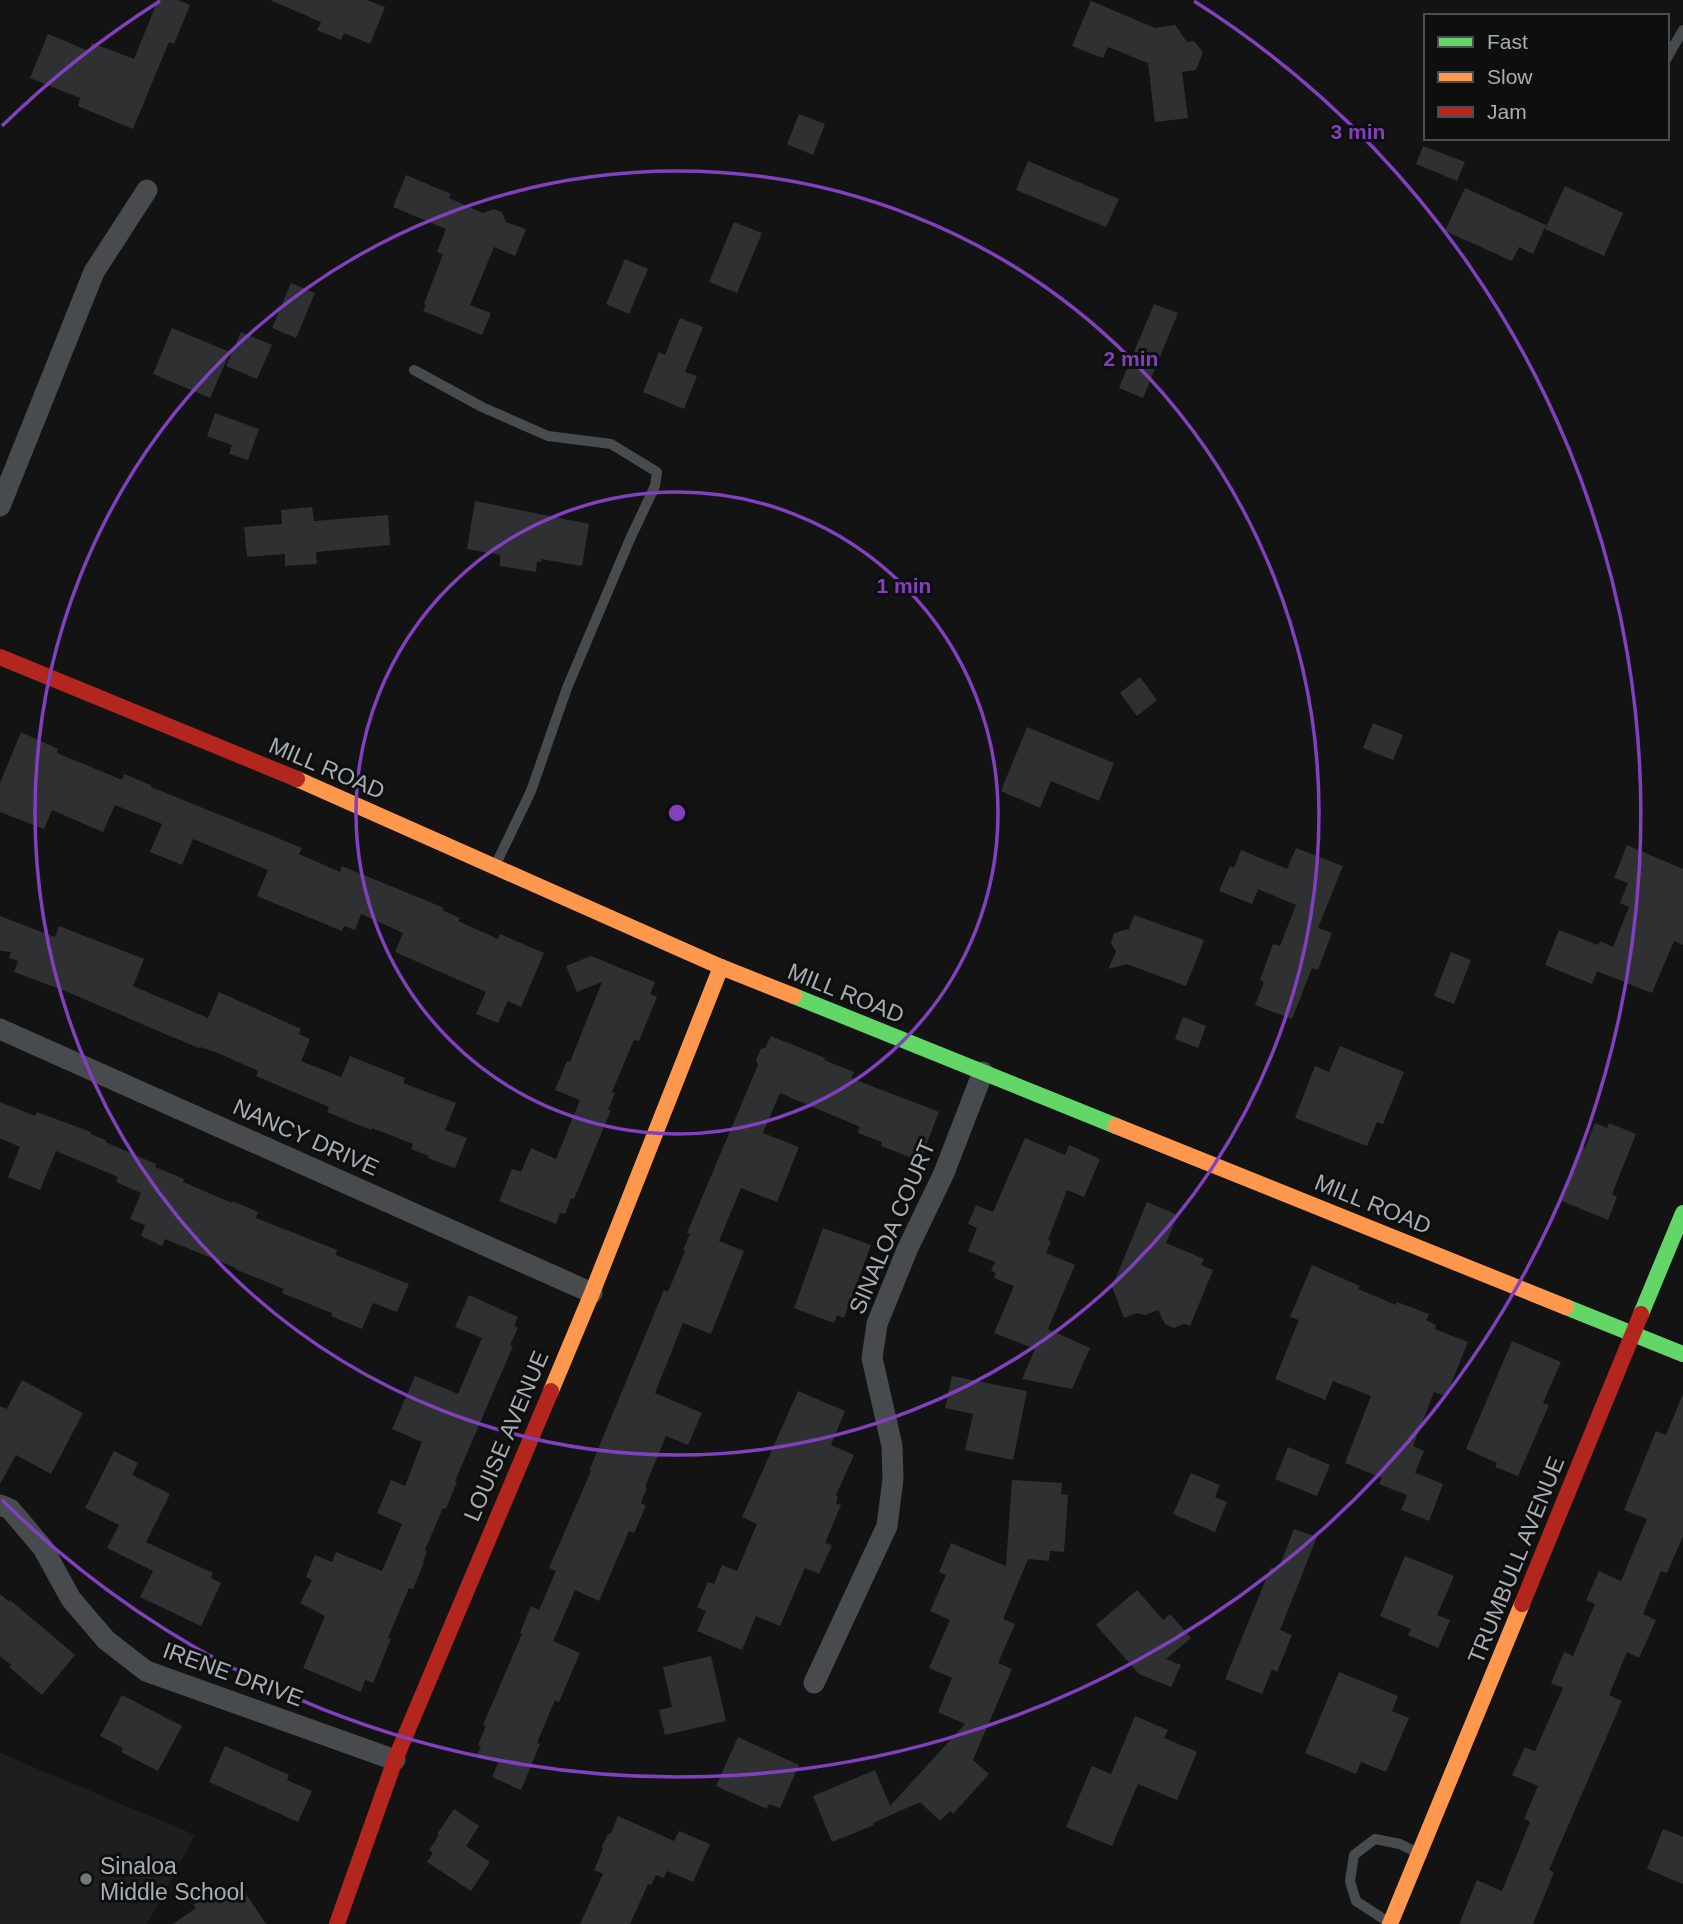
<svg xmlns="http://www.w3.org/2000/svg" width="1683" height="1924" viewBox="0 0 1683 1924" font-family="Arial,sans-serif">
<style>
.built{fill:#1d1e1f}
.building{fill:#2f3031}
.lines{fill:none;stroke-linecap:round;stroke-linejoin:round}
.lane{stroke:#484b4d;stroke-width:10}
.street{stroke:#484b4d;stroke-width:21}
.fast{stroke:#63d668;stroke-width:16}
.slow{stroke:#ff974d;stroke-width:16}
.jam{stroke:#b3261e;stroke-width:16}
.ring{fill:none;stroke:#8140bd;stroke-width:3.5}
.poi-dot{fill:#73787b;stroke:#0e0e0f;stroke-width:2.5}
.labels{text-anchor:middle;stroke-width:6;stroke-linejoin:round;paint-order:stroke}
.street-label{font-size:23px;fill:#a6aeb3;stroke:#0e0e0f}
.poi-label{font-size:23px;fill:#a6aeb3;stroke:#0e0e0f;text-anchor:start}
.centre{fill:#8140bd;stroke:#0e0e0f;stroke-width:3.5}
.ring-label{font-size:21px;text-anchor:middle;font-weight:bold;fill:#8140bd;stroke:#0e0e0f;stroke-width:6;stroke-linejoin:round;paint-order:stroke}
</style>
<rect width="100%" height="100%" fill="#131314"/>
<!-- built -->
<path class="built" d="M0 1753 195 1835 147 1924H0Z"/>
<!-- building -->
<g class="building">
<path d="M158 0H178L190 5 174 44 169 42 133 129 78 106 80 98 30 78 48 34 89 51 92 43 134 59Z"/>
<path d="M270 0H367L385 7 370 44 344 33 341 40 317 30 321 22Z"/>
<path d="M1091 1 1155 28 1175 25 1187 42 1194 41 1203 52 1196 70 1182 72 1188 118 1155 122 1148 63 1108 47 1103 58 1072 46Z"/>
<path d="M799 114 825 124 813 155 787 144Z"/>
<path d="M1423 146 1465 162 1457 181 1416 164Z"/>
<path d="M1028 161 1119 199 1106 227 1016 190Z"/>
<path d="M406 175 451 194 449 198 483 213 494 209 502 212 506 222 526 229 515 256 494 247 470 305 491 313 482 335 423 311 426 305 424 304 443 254 437 252 446 229 393 207Z"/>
<path d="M1565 186 1623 213 1604 256 1545 229Z"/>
<path d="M1465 188 1546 225 1533 254 1519 247 1512 261 1445 231Z"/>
<path d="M734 222 762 233 737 293 709 282Z"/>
<path d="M625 259 648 269 629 314 606 304Z"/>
<path d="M291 283 315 293 296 338 272 328Z"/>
<path d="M1154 304 1178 313 1143 398 1119 388Z"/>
<path d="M680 318 703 327 685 372 697 376 684 409 643 392 659 352 665 355Z"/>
<path d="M172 328 230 352 210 398 153 374Z"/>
<path d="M241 332 272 345 257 379 226 366Z"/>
<path d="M215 413 259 429 248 460 229 454 232 445 207 436Z"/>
<path d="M475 501 589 524 582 566 541 559V562L537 561 536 572 500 566V555L467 549Z"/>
<path d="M312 507 314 521 388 515 390 545 316 552 317 564 285 566V554L247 557 244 527 282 524 281 510Z"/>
<path d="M1140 677 1157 700 1137 716 1120 693Z"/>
<path d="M1373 723 1403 735 1393 760 1363 748Z"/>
<path d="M1027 727 1114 763 1099 801 1051 781 1040 808 1001 791Z"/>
<path d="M21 732 58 749 57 753 122 780 124 774 151 785V787L302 848 299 854 340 872 342 866 444 908 442 910 460 918 458 921 498 939 500 934 544 953 521 1007 508 1001 498 1023 476 1014 486 992 395 952 403 933 361 914 355 930 344 926 342 931 257 896 268 870 193 839 182 865 150 852 162 824 115 805 103 832 52 810 44 829 0 812V783Z"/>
<path d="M1627 845 1683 869V945L1674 941 1652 993 1597 971 1592 984 1545 965 1559 930 1598 945 1600 941 1613 947 1629 907 1620 903 1628 883 1614 878Z"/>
<path d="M1296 848 1343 866 1318 928 1332 933 1318 970 1312 968 1292 1019 1255 1005 1264 982 1260 980 1273 944 1280 946 1296 905 1258 889 1252 904 1219 891 1230 866 1234 868 1241 850 1287 869Z"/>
<path d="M1134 915 1204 940 1186 986 1127 964 1108 969 1116 952 1111 943 1114 933 1129 929Z"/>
<path d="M0 916 55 937 59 926 144 959 133 986 208 1018 219 992 301 1029 299 1034 310 1039 301 1061 341 1077 350 1056 405 1078 403 1083 456 1103 445 1130 467 1138 455 1168 428 1158 429 1156 411 1149 413 1144 372 1128 371 1130 327 1112 329 1107 256 1076 258 1071 218 1053 200 1047 199 1048 172 1037 70 993 14 972 18 961 9 958 11 952 0 951Z"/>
<path d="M1451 952 1471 960 1454 1004 1434 996Z"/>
<path d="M591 956 655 982 650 994 657 997 639 1041 634 1040 612 1092 615 1093 608 1110H611L574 1199 571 1198 565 1214 560 1213 556 1224 499 1201 512 1169 521 1172 531 1148 556 1159 580 1100 555 1090 567 1061 570 1062 602 982 577 992 566 966Z"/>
<path d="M1183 1017 1206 1026 1198 1048 1175 1039Z"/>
<path d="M771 1036 825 1058 824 1060 854 1072 851 1078 939 1112 920 1161 881 1146 882 1142 858 1133 860 1127 780 1093 763 1133 799 1147 777 1202 741 1188 719 1241 744 1251 711 1334 683 1323 655 1393 702 1413 688 1445 666 1436 645 1487 647 1488 641 1503 646 1506 634 1533 629 1531 599 1601 575 1590 553 1641 580 1653 559 1702 555 1700 537 1743 540 1744 521 1790 492 1777 498 1763 477 1755 481 1746 478 1745 486 1726 483 1725 522 1634 520 1633 531 1606 539 1610 556 1571 549 1568 591 1471H589L664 1290 668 1292 685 1251 683 1250 690 1234 687 1233 758 1065 756 1060 761 1049 765 1048Z"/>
<path d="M1340 1046 1404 1072 1383 1124 1377 1122 1367 1146 1295 1118 1315 1066 1329 1072Z"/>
<path d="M0 1102 35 1116 37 1112 91 1132 90 1134 106 1140 105 1142 156 1164 155 1167 184 1179 183 1182 232 1203 233 1201 258 1212 256 1218 337 1250 336 1255 409 1284 397 1312 373 1303 362 1329 331 1316 332 1313 282 1293 284 1289 235 1269 236 1268 165 1239 162 1246 141 1236 145 1225 130 1219 141 1193 116 1182 118 1177 56 1151 40 1190 8 1177 20 1147 0 1138Z"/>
<path d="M1595 1123 1607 1128 1609 1123 1636 1134 1612 1194 1617 1197 1608 1220 1562 1201 1568 1186 1566 1185 1582 1147 1585 1148Z"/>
<path d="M1025 1138 1065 1155 1069 1145 1100 1159 1084 1197 1067 1190 1048 1240 1051 1241 1046 1253 1075 1265 1048 1329 1090 1348 1072 1389 1022 1379 1035 1349 994 1333 1014 1286 994 1278 996 1273 991 1271 995 1262 968 1251 977 1228 968 1224 976 1205 993 1212Z"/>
<path d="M1147 1202 1178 1215 1166 1243 1204 1259 1201 1265 1213 1270 1190 1326 1184 1324 1174 1328 1165 1324 1158 1310 1145 1315 1137 1313 1124 1318 1112 1287Z"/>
<path d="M823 1228 871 1245 844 1318 837 1315 834 1323 794 1308Z"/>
<path d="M1312 1265 1360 1286 1358 1289 1396 1305 1397 1302 1429 1314 1426 1320 1436 1325 1435 1329 1468 1342 1446 1396 1434 1392 1413 1446 1424 1451 1415 1473 1443 1484 1429 1521 1401 1510 1407 1495 1379 1484 1382 1478 1345 1463 1371 1396 1333 1381 1325 1400 1275 1379 1299 1320 1290 1317Z"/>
<path d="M469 1295 518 1317 514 1326 518 1328 510 1345 513 1346 455 1481 457 1482 446 1509 443 1508 425 1550 427 1551 423 1562H424L413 1589 409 1588 388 1638 391 1639 373 1683 365 1680 361 1692 303 1668 325 1616 300 1603 312 1580 306 1577 315 1555 332 1562 336 1552 382 1571 402 1524 377 1513 391 1480 405 1486 422 1442 392 1429 415 1376 458 1394 482 1338 455 1327Z"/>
<path d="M1512 1341 1561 1362 1543 1403 1549 1405 1518 1476 1495 1467 1497 1463 1466 1449Z"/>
<path d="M952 1376 1027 1391 1013 1460 965 1450 973 1414 945 1408Z"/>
<path d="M22 1380 83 1413 51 1474 16 1455 0 1484V1406L7 1409Z"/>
<path d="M798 1391 845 1411 831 1445 854 1455 836 1495 838 1496 836 1503 841 1505 825 1543 832 1545 819 1574 805 1568 780 1626 756 1616 742 1650 697 1631 706 1611 697 1607 708 1582 714 1584 722 1565 737 1571 757 1524 742 1517Z"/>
<path d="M1683 1394V1536L1667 1573 1661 1571 1643 1614 1656 1620 1639 1658 1627 1652 1609 1695 1622 1701 1549 1870 1554 1872 1533 1924H1459L1477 1880 1502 1891 1530 1822 1524 1819 1538 1786 1512 1775 1525 1747 1535 1751 1563 1688 1551 1683 1564 1652 1573 1656 1595 1604 1586 1600 1599 1571 1621 1581 1647 1519 1624 1510 1656 1431 1666 1435Z"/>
<path d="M1288 1447 1330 1465 1317 1496 1275 1479Z"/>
<path d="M114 1451 138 1463 132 1475 170 1494 146 1542 213 1573 211 1578 221 1583 201 1626 140 1597 153 1571 107 1548 119 1525 85 1508Z"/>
<path d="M1191 1473 1220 1485 1215 1497 1227 1502 1215 1532 1173 1514Z"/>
<path d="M1012 1480 1062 1483 1061 1494 1068 1495 1064 1552 1050 1551 1049 1561 1028 1559 1003 1619 1015 1624 998 1663 1012 1669 973 1760 989 1774 953 1814 950 1811 940 1821 920 1802 873 1823 874 1825 832 1842 813 1796 875 1770 890 1806 965 1724 938 1712 952 1678 929 1668 950 1620 930 1611 946 1575 939 1572 951 1543 1006 1566Z"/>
<path d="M1294 1529 1317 1537 1280 1630 1292 1635 1277 1672 1272 1669 1262 1694 1225 1679 1271 1567 1278 1570Z"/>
<path d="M1405 1556 1454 1576 1437 1615 1450 1620 1438 1648 1408 1635 1411 1629 1380 1616Z"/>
<path d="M1137 1590 1163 1620 1170 1614 1191 1638 1166 1659 1181 1665 1171 1687 1139 1674 1096 1625Z"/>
<path d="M0 1594 9 1602 10 1600 75 1655 42 1695 9 1667 11 1665 0 1656Z"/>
<path d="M711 1656 726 1721 665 1735 659 1710 672 1707 663 1667Z"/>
<path d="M1339 1672 1398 1696 1392 1711 1409 1718 1386 1772 1361 1762 1356 1774 1305 1753Z"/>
<path d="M122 1695 182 1726 158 1771 121 1752 123 1748 100 1736Z"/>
<path d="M1135 1716 1168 1730 1164 1738 1197 1752 1177 1800 1138 1784 1112 1846 1066 1827 1092 1766 1111 1774Z"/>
<path d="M738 1737 799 1765 780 1808 769 1804 767 1809 716 1786Z"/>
<path d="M225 1746 289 1775 287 1780 312 1791 298 1822 209 1782Z"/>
<path d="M454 1809 479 1826 466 1846 490 1862 471 1891 427 1862 433 1853 429 1850 439 1835 437 1834Z"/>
<path d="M618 1816 674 1841 679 1831 710 1844 693 1882 667 1871 664 1878 656 1875 651 1885 648 1884 630 1924H580L603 1874 594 1870 603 1849 602 1846 608 1834 611 1833Z"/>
<path d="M1663 1829 1683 1837V1884L1647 1869Z"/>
<path d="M223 1885 234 1902 246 1894 266 1924H173L196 1908 193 1905Z"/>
</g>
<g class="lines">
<!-- lane -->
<g class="lane">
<path d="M1667 58 1683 30"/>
<path d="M414 370 482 407 548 436 611 444 657 472 655 486 630 539 567 688 531 791 496 864"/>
<path d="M1388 1922 1356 1901 1350 1881 1354 1855 1375 1839 1400 1844 1416 1852"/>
</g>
<!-- street -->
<g class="street">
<path d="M0 506 94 272 147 190"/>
<path d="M0 1029 592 1293"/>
<path d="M0 1505 10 1509 43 1548 71 1599 106 1640 146 1671 395 1760"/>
<path d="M814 1683 887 1526 893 1479 892 1446 872 1358 877 1324 907 1250 944 1173 983 1072"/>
</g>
<!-- fast -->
<g class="fast">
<path d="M794 996 1116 1126"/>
<path d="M1566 1307 1683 1354"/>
<path d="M1641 1314 1683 1213"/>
</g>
<!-- slow -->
<g class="slow">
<path d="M297 779 721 967 794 996"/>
<path d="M1116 1126 1566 1307"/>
<path d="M551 1391 592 1293 721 967"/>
<path d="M1390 1924 1522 1604"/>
</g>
<!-- jam -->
<g class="jam">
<path d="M0 657 297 779"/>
<path d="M1522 1604 1641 1314"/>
<path d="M337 1924 395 1760 551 1391"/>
</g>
</g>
<!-- distance rings -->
<g class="ring">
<circle cx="677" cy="813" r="321"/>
<circle cx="677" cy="813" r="642"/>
<path d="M2 126A963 963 0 0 1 160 1M1194 1A963 963 0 1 1 2 1500"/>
</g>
<!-- markers -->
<circle class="poi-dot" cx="86" cy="1879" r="7"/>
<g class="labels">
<!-- street labels -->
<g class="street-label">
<text transform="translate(327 768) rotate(23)" y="8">MILL ROAD</text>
<text transform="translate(846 993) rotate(22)" y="8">MILL ROAD</text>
<text transform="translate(306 1137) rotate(24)" y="8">NANCY DRIVE</text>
<text transform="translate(1373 1204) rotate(22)" y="8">MILL ROAD</text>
<text transform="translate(892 1227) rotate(-67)" y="8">SINALOA COURT</text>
<text transform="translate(506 1436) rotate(-67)" y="8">LOUISE AVENUE</text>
<text transform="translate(1516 1560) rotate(-68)" y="8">TRUMBULL AVENUE</text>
<text transform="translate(233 1674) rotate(20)" y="8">IRENE DRIVE</text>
</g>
<!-- poi labels -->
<g class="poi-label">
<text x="100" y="1874">Sinaloa<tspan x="100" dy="26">Middle School</tspan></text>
</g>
</g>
<circle cx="677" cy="813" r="10" class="centre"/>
<g class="ring-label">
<text x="1358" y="139">3 min</text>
<text x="1131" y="366">2 min</text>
<text x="904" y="593">1 min</text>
</g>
<!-- legend -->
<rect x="1424" y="14" width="245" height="126" fill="#0e0e0f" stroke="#4b4e51" stroke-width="2"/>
<rect x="1438" y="37" width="35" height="10" fill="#63d668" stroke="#4b4e51" stroke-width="2"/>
<text x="1487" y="49" font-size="21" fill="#a6aeb3">Fast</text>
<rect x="1438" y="72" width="35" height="10" fill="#ff974d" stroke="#4b4e51" stroke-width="2"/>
<text x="1487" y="84" font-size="21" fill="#a6aeb3">Slow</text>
<rect x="1438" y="107" width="35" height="10" fill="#b3261e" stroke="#4b4e51" stroke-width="2"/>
<text x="1487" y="119" font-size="21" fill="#a6aeb3">Jam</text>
</svg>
